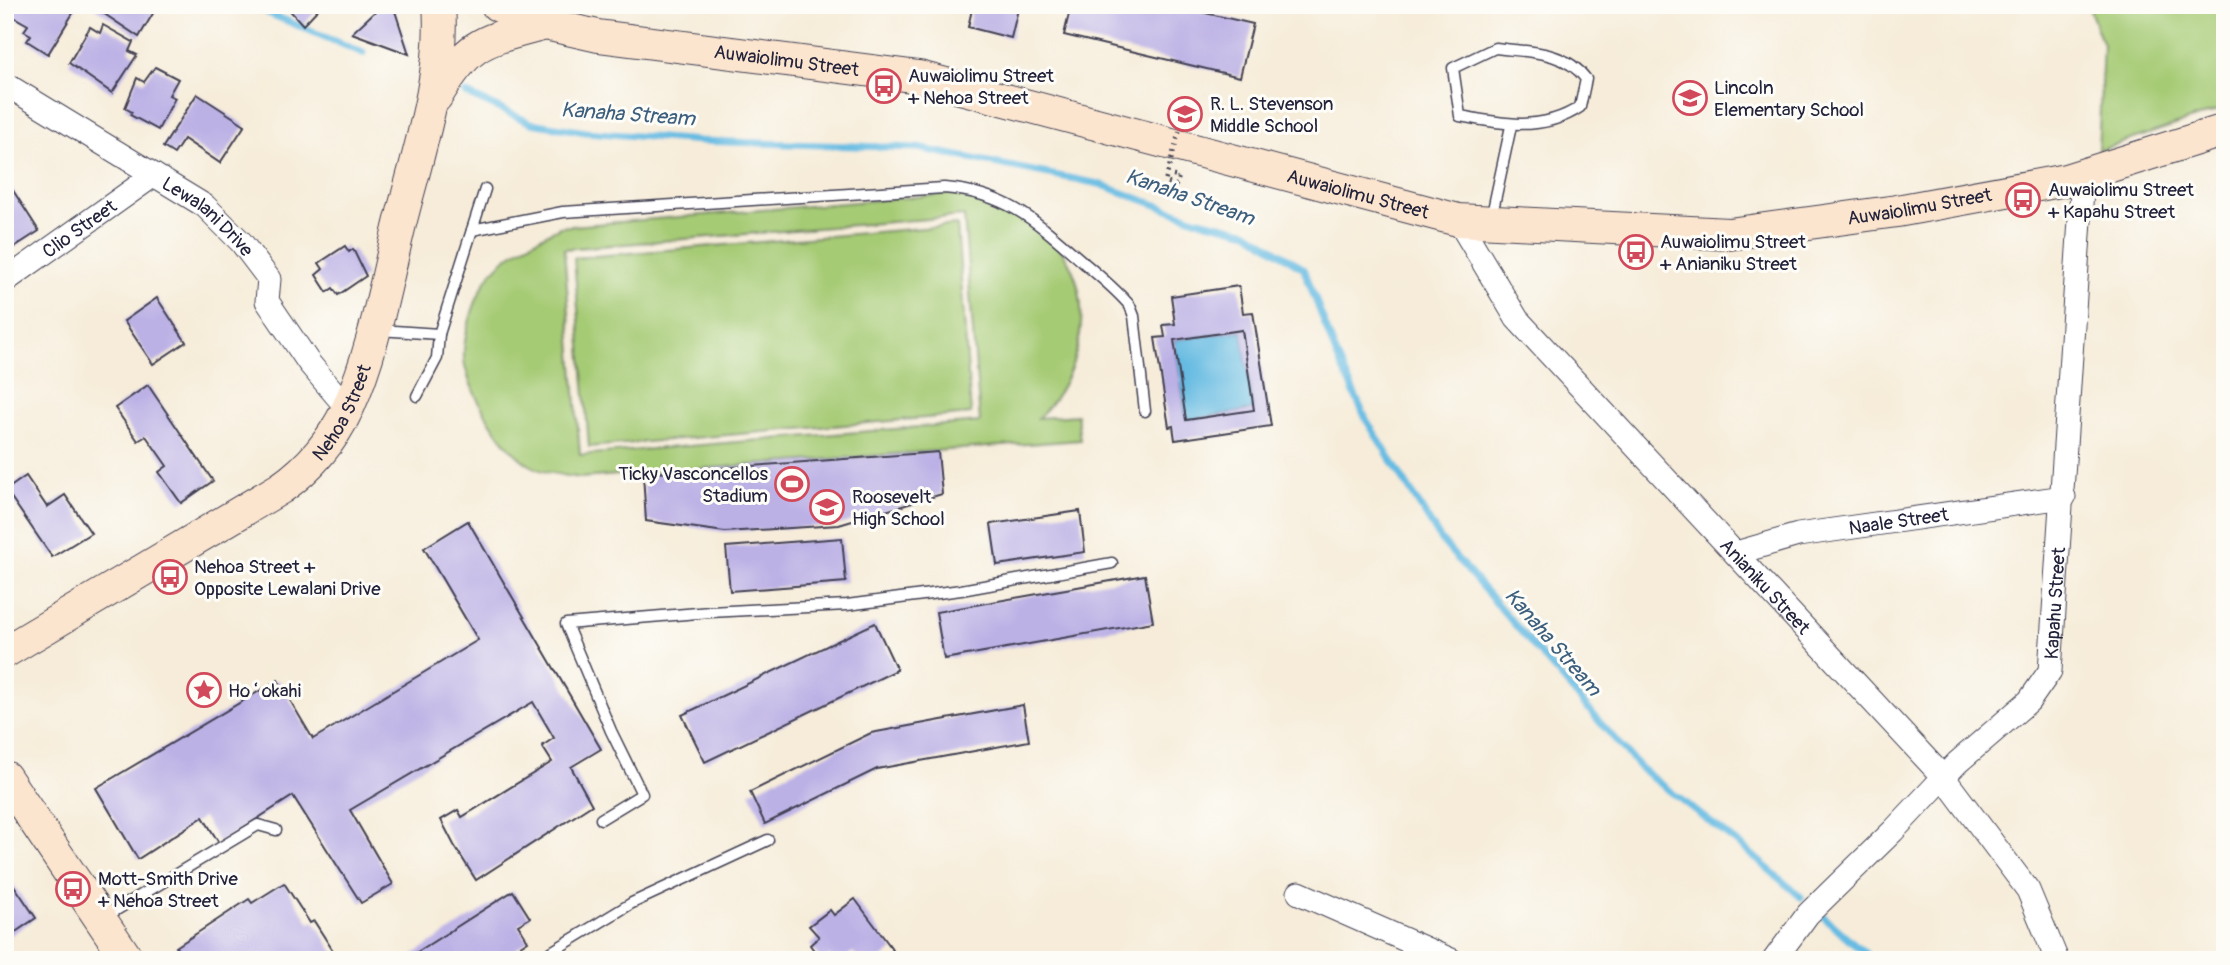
<svg xmlns="http://www.w3.org/2000/svg" width="2230" height="965" viewBox="0 0 2230 965" font-family="Pangolin,sans-serif">
<style>
.green{fill:#a6cb75;stroke:#647658;stroke-width:2;fill-rule:evenodd}
.water{fill:#66bbe2;stroke:#446e8e;stroke-width:2}
.lines{fill:none;stroke-linecap:round;stroke-linejoin:round}
.stream{stroke:#66bbe2;stroke-width:7}
.building{fill:#bcb1e5;fill-rule:evenodd}
.lane-casing{stroke:#424053;stroke-width:13}
.street-casing{stroke:#424053;stroke-width:25}
.secondary-casing{stroke:#424053;stroke-width:34}
.lane{stroke:#fff;stroke-width:10}
.street{stroke:#fff;stroke-width:23}
.secondary{stroke:#fce5cf;stroke-width:32}
.path-bridge{stroke:#424053;stroke-width:4.5;stroke-dasharray:2 5;stroke-linecap:butt}
.labels{text-anchor:middle;stroke-width:6;stroke-linejoin:round;paint-order:stroke}
.street-label{font-size:19px;fill:#22223b;stroke:#fdfcf7}
.poi-label{font-size:19px;fill:#22223b;stroke:#fdfcf7;text-anchor:start}
.water-label{font-size:21px;font-style:italic;fill:#3d5f7e;stroke:#fdfcf7}
</style>
<rect width="100%" height="100%" fill="#fdfcf7"/>
<filter id="ink" filterUnits="userSpaceOnUse"><feTurbulence type="fractalNoise" baseFrequency=".0143" numOctaves="2"/><feDisplacementMap in="SourceGraphic" scale="14" xChannelSelector="R" yChannelSelector="G"/><feConvolveMatrix kernelMatrix="1 2 1 2 8 2 1 2 1" color-interpolation-filters="sRGB"/></filter>
<filter id="wash" filterUnits="userSpaceOnUse"><feTurbulence type="fractalNoise" baseFrequency=".00686" numOctaves="4" result="noise"/><feDisplacementMap in="SourceGraphic" scale="28" xChannelSelector="R" yChannelSelector="G"/><feGaussianBlur stdDeviation="1.57" result="paint"/><feColorMatrix in="noise" values="0 0 0 0 0 0 0 0 0 0 0 0 0 0 0 0 0 1.4 0 .05"/><feComposite in="paint" operator="in"/></filter>
<g filter="url(#wash)">
<rect width="100%" height="100%" fill="#f6ecd9"/>
<!-- green -->
<g class="green">
<path d="M2088 5H2225V108L2098 151 2103 45Z"/>
<path d="M951 194C981 202 1010 210 1036 227 1103 270 1089 369 1038 418L1077 415 1080 440 580 478C566 475 545 474 533 467 503 450 473 399 465 366 460 343 474 300 487 279 502 255 535 240 560 227ZM964 216 980 422 580 455 564 249Z"/>
<path d="M957 225 971 414 589 447 574 258Z"/>
</g>
<!-- water -->
<path class="water" d="M1242 330 1254 410 1186 420 1174 340Z"/>
<g class="lines">
<!-- stream -->
<g class="stream">
<path d="M249 5 363 53"/>
<path d="M465 93 531 123 586 132 700 141 918 148 1099 184 1195 219 1248 232 1304 269 1336 354 1367 421 1441 540 1640 768 1745 849 1801 897"/>
<path d="M1824 917 1865 953 1869 960"/>
</g>
</g>
<g id="blocks">
<!-- building -->
<g class="building">
<path d="M11 5H78L48 54 27 41 31 35 24 31 28 25 7 13Z"/>
<path d="M91 5H158L139 37Z"/>
<path d="M285 5H322L303 25Z"/>
<path d="M382 5H393L409 54 352 33Z"/>
<path d="M973 5H1019L1011 38 968 27Z"/>
<path d="M1071 5H1171L1253 24 1240 77 1064 35Z"/>
<path d="M103 25 133 42 129 51 137 55 112 93 69 63 90 27 100 33Z"/>
<path d="M155 67 178 79 169 95 175 98 158 130 130 115 132 112 125 108 137 78 144 82Z"/>
<path d="M197 94 245 125 220 163 184 139 174 154 163 147Z"/>
<path d="M5 178 39 231 5 253Z"/>
<path d="M345 246 349 252 353 249 366 276 338 295 333 288 327 292 316 275 323 269 319 263Z"/>
<path d="M1239 286 1243 313 1253 312 1271 426 1175 440 1173 426 1169 427 1155 338 1165 337 1163 325 1175 324 1171 296ZM1242 330 1254 410 1186 420 1174 340Z"/>
<path d="M157 298 186 342 153 364 124 321Z"/>
<path d="M148 385 213 481 181 503 159 472 167 466 146 436 138 441 115 408Z"/>
<path d="M938 452 942 494 839 525 725 532 646 521 643 474Z"/>
<path d="M26 476 47 507 65 495 91 533 52 557 6 490Z"/>
<path d="M1080 511 1085 552 997 565 991 524Z"/>
<path d="M468 521 601 749 571 767 592 805 476 880 454 845 441 820 458 810 462 817 552 762 542 746 554 738 533 702 350 810 393 884 361 903 293 796 219 843 203 817 138 859 96 788 278 680 313 739 478 640 424 548Z"/>
<path d="M842 538 846 582 730 591 726 547Z"/>
<path d="M1145 575 1153 622 944 659 936 612Z"/>
<path d="M875 623 897 670 705 762 682 715Z"/>
<path d="M1023 705 1029 741 877 769 765 824 750 792 871 733Z"/>
<path d="M5 872 36 918 5 939Z"/>
<path d="M284 883 310 923 314 921 339 960H184L176 947 249 899 252 903Z"/>
<path d="M513 891 530 918 518 925 528 941 499 960H414L411 956Z"/>
<path d="M855 899 893 950 880 960H858L853 952 843 960H833L830 956 821 960 810 945 819 937 809 926 830 910 834 915Z"/>
</g>
</g>
</g>
<g filter="url(#ink)">
<use href="#blocks" fill-opacity="0" stroke="#424053" stroke-width="2"/>
<g class="lines">
<!-- lane casing -->
<g class="lane-casing">
<g id="lane">
<path d="M1495 48C1528 52 1565 50 1586 79L1580 107C1543 132 1501 124 1460 116L1453 68Z"/>
<path d="M1491 219 1511 126"/>
<path d="M472 230 563 212 944 188C1008 193 1037 222 1083 262 1099 276 1117 290 1130 306L1134 316 1145 411"/>
<path d="M379 330 439 334 485 189"/>
<path d="M417 396 437 358 439 334"/>
<path d="M601 819 642 794 611 731 566 624 710 612 847 605 961 590 1112 563"/>
<path d="M103 918 258 825 276 830"/>
<path d="M538 960 632 903 768 840"/>
</g>
</g>
<!-- street casing -->
<g class="street-casing">
<g id="street">
<path id="s1" d="M5 84 205 206 241 242 269 279 267 301 309 363 347 408"/>
<path id="s2" d="M1458 220 1517 319 1944 778 2028 890 2057 960"/>
<path id="s3" d="M5 281 154 175"/>
<path id="s4" d="M1736 553 1798 535 2064 497"/>
<path d="M1299 893 1451 960"/>
<path id="s5" d="M1774 960 1808 914 1893 831 1957 763 2029 701 2050 671 2083 175"/>
</g>
</g>
<!-- secondary casing -->
<g class="secondary-casing">
<g id="secondary">
<path id="s6" d="M497 5 545 24 598 36 919 77 1458 220 1729 234 1897 211 2066 180 2225 130"/>
<path d="M436 97C470 40 483 41 545 24"/>
<path id="s7" d="M5 652 281 488C311 467 332 442 348 408 374 350 385 285 400 224 417 156 445 75 439 5"/>
<path d="M5 777 128 960"/>
</g>
</g>
<!-- lane -->
<use href="#lane" class="lane"/>
<!-- street -->
<use href="#street" class="street"/>
<!-- secondary -->
<use href="#secondary" class="secondary"/>
<!-- path-bridge -->
<path class="path-bridge" d="M1173 176 1179 177 1176 185 1165 182 1186 107 1197 110 1194 120 1189 118"/>
</g>
</g>
<!-- icons -->
<defs>
<g id="bus-ring" transform="scale(1.75)"><circle r="9.5" fill="#fdfcf7" stroke="#d1495b" stroke-width="1.5"/><path d="M-5-6H5V4H4V6H2V4H-2V6H-4V4H-5ZM-3.5-4V0h7V-4ZM-3.5 1.2v1.5H-2V1.2ZM2 1.2v1.5H3.5V1.2Z" fill="#d1495b"/></g>
<g id="school-ring" transform="scale(1.75)"><circle r="9.5" fill="#fdfcf7" stroke="#d1495b" stroke-width="1.5"/><path d="M0-5L7-2L0 1L-7-2ZM-4 1L0 2.5L4 1V4Q0 6-4 4Z" fill="#d1495b"/></g>
<g id="stadium-ring" transform="scale(1.75)"><circle r="9.5" fill="#fdfcf7" stroke="#d1495b" stroke-width="1.5"/><path d="M0-5a6.5 5 0 1 0 0 10a6.5 5 0 1 0 0-10ZM-3.5-1.8h7v3.6h-7Z" fill="#d1495b"/></g>
<g id="sight-ring" transform="scale(1.75)"><circle r="9.5" fill="#fdfcf7" stroke="#d1495b" stroke-width="1.5"/><path d="M0-6L1.8-2.2L6-1.7L2.9 1.2L3.7 5.4L0 3.3L-3.7 5.4L-2.9 1.2L-6-1.7L-1.8-2.2Z" fill="#d1495b"/></g>
</defs>
<g fill-rule="evenodd">
<use href="#bus-ring" x="884" y="86"/>
<use href="#school-ring" x="1690" y="98"/>
<use href="#school-ring" x="1185" y="114"/>
<use href="#bus-ring" x="2023" y="200"/>
<use href="#bus-ring" x="1636" y="252"/>
<use href="#stadium-ring" x="792" y="484"/>
<use href="#school-ring" x="827" y="507"/>
<use href="#bus-ring" x="170" y="577"/>
<use href="#sight-ring" x="204" y="690"/>
<use href="#bus-ring" x="73" y="889"/>
</g>
<g class="labels">
<!-- street labels -->
<g class="street-label">
<text dy="7" stroke="none"><textPath href="#s6" startOffset="296">Auwaiolimu Street</textPath></text>
<text dy="7" stroke="none"><textPath href="#s6" startOffset="884">Auwaiolimu Street</textPath></text>
<text dy="7" stroke="none"><textPath href="#s6" startOffset="1451">Auwaiolimu Street</textPath></text>
<text dy="7" stroke="none"><textPath href="#s1" startOffset="243">Lewalani Drive</textPath></text>
<text dy="7" stroke="none"><textPath href="#s3" startOffset="91">Clio Street</textPath></text>
<text dy="7" stroke="none"><textPath href="#s7" startOffset="420">Nehoa Street</textPath></text>
<text dy="7" stroke="none"><textPath href="#s4" startOffset="166">Naale Street</textPath></text>
<text dy="7" stroke="none"><textPath href="#s2" startOffset="480">Anianiku Street</textPath></text>
<text dy="7" stroke="none"><textPath href="#s5" startOffset="469">Kapahu Street</textPath></text>
</g>
<!-- poi labels -->
<g class="poi-label">
<text x="908" y="82">Auwaiolimu Street<tspan x="908" dy="22">+ Nehoa Street</tspan></text>
<text x="1714" y="94">Lincoln<tspan x="1714" dy="22">Elementary School</tspan></text>
<text x="1210" y="110">R. L. Stevenson<tspan x="1210" dy="22">Middle School</tspan></text>
<text x="2048" y="196">Auwaiolimu Street<tspan x="2048" dy="22">+ Kapahu Street</tspan></text>
<text x="1660" y="248">Auwaiolimu Street<tspan x="1660" dy="22">+ Anianiku Street</tspan></text>
<text x="768" y="480" text-anchor="end">Ticky Vasconcellos<tspan x="768" dy="22">Stadium</tspan></text>
<text x="852" y="503">Roosevelt<tspan x="852" dy="22">High School</tspan></text>
<text x="194" y="573">Nehoa Street +<tspan x="194" dy="22">Opposite Lewalani Drive</tspan></text>
<text x="228" y="697">Hoʻokahi</text>
<text x="98" y="885">Mott-Smith Drive<tspan x="98" dy="22">+ Nehoa Street</tspan></text>
</g>
<!-- water labels -->
<g class="water-label">
<text transform="translate(628 114) rotate(4)" y="7">Kanaha Stream</text>
<text transform="translate(1190 197) rotate(19)" y="7">Kanaha Stream</text>
<text transform="translate(1553 642) rotate(49)" y="7">Kanaha Stream</text>
</g>
</g>
<!-- margin -->
<rect width="2230" height="965" fill="none" stroke="#fdfcf7" stroke-width="28"/>
</svg>
